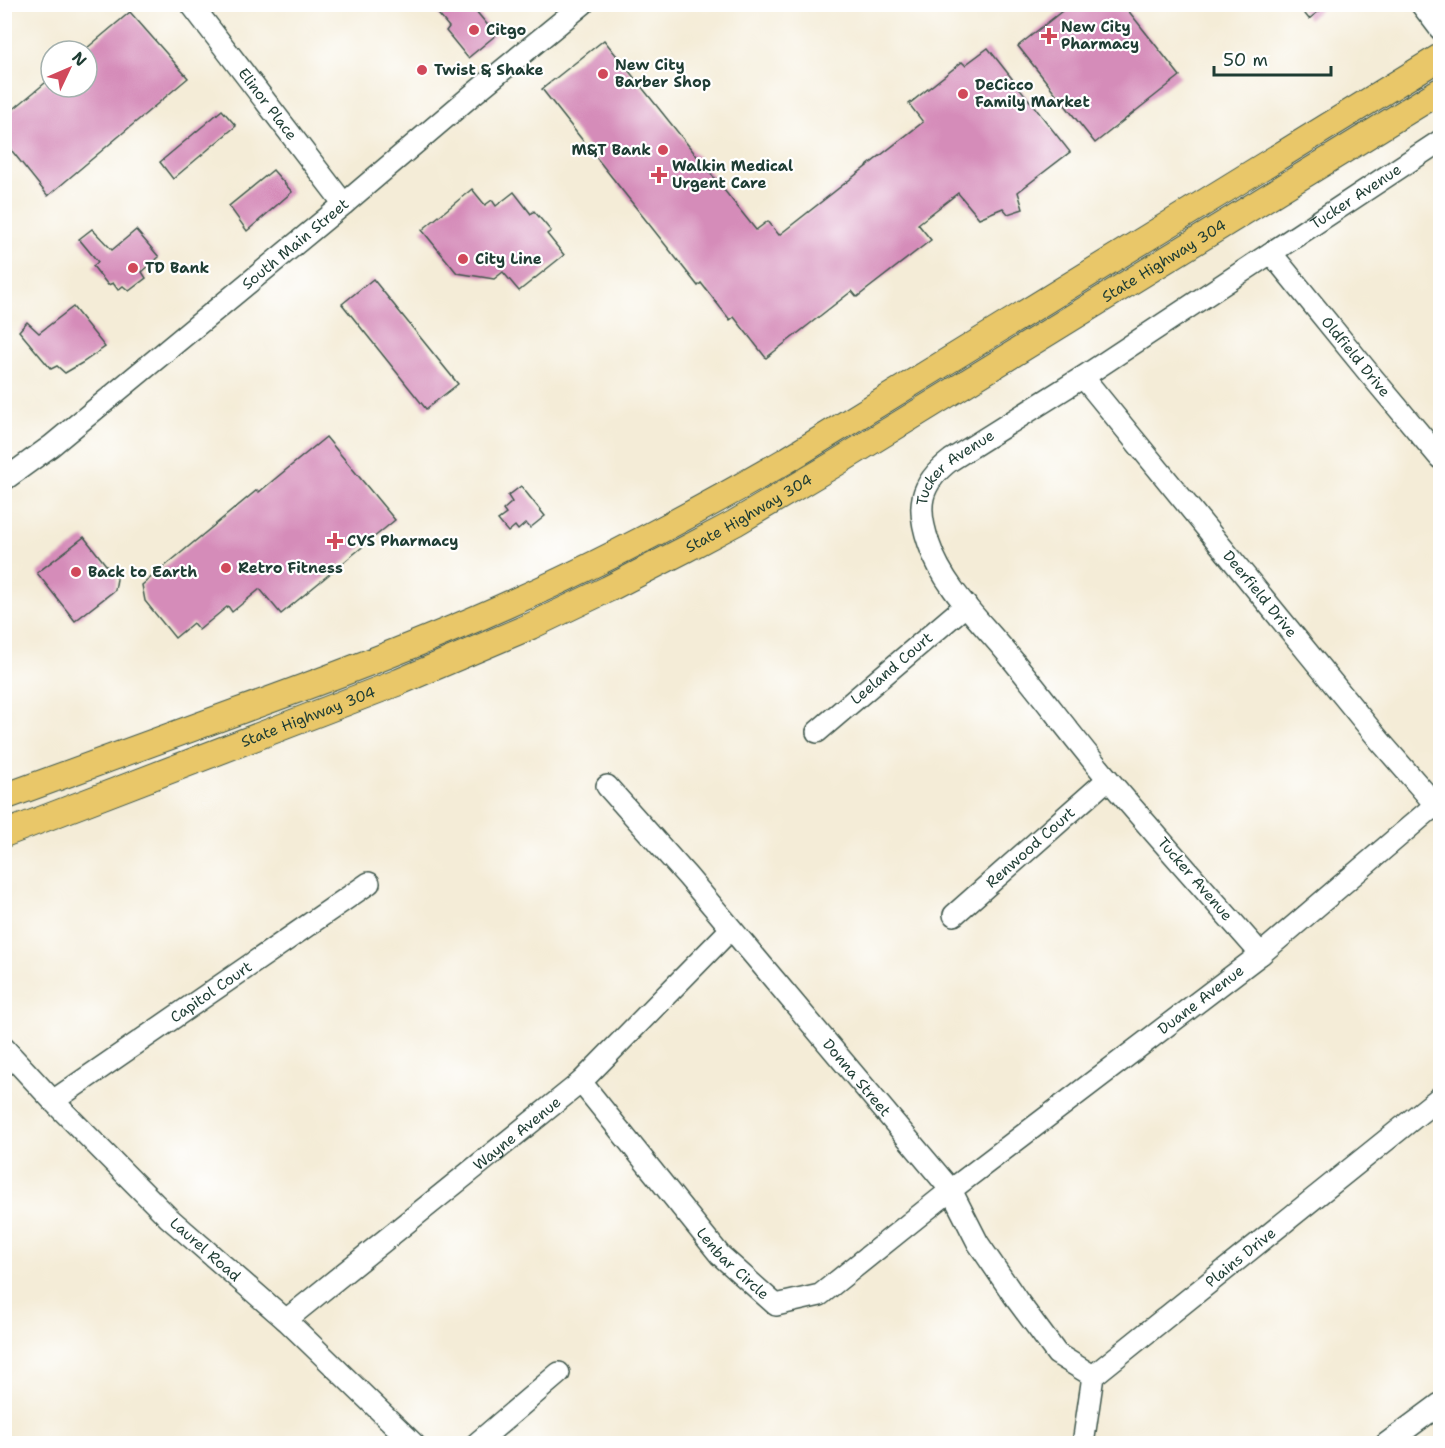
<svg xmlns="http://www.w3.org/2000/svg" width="1445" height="1448" viewBox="0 0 1445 1448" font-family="'Shantell Sans',sans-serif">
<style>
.building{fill:#d58cb9}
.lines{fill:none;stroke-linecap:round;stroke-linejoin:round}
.minor-casing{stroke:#3f574c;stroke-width:24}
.major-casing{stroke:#3f574c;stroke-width:28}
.minor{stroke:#fff;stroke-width:21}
.major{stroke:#e9c769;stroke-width:26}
.poi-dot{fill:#d1495b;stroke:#fff;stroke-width:2}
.labels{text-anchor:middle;stroke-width:4.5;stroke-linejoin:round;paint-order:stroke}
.poi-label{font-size:15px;font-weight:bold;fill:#1f3d34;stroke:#fff;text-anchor:start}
.street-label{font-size:15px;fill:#1f3d34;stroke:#fff}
</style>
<rect width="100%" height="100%" fill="#fff"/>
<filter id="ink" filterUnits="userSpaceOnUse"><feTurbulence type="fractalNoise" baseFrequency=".0167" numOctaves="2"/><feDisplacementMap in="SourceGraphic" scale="12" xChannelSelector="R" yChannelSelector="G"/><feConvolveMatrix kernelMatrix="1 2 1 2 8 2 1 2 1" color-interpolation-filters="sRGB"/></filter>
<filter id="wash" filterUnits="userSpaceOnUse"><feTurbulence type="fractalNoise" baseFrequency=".008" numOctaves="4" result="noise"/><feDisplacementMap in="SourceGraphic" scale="24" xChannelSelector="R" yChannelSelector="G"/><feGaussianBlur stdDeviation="1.35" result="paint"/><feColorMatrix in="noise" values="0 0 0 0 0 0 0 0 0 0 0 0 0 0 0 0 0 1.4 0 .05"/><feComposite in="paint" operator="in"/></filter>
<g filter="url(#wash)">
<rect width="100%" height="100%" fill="#f4ecd7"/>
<g id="blocks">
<!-- building -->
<g class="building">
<path d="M430 4H470L496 35 468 58 446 31 449 27Z"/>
<path d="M1071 4H1123L1180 76 1095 143 1018 46Z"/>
<path d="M1297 4H1328L1309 19Z"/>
<path d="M130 12 188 78 48 196 4 141V117L51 78V87H87V48Z"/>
<path d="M604 40 756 230 768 221 779 235 923 122 909 104 962 62 965 65 988 48 1070 152 1018 192 1023 209 1008 214 1003 208 979 218 958 193 918 224 931 240 857 297 852 291 766 358 734 317 730 320 701 283 698 286 542 89Z"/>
<path d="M222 110 236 126 173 179 160 162Z"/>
<path d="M273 170 292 192 247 231 229 206Z"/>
<path d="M472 189 485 205 492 200 496 206 514 192 531 214 534 211 551 231 547 234 564 255 519 291 503 272 494 279 457 273 422 230Z"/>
<path d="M92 229 112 250 136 230 159 257 142 272 146 278 129 291 123 286 118 290 113 283 108 285 93 266 98 262 79 239Z"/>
<path d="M373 279 458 384 426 409 342 304Z"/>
<path d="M73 307 105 347 82 363 65 373 57 366 51 369 19 331 27 322 39 333Z"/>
<path d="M326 437 395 520 281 614 260 589 232 612 228 606 199 630 193 623 175 638 145 601 142 585 257 490 259 492Z"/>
<path d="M521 486 545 516 530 528 526 523 518 530 515 526 508 532 498 520 506 514 503 510 512 502 508 496Z"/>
<path d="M84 537 117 579 115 590 75 621 37 573Z"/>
</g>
</g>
</g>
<g filter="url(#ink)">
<use href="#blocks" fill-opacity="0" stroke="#3f574c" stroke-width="1.5"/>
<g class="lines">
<!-- minor casing -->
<g class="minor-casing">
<g id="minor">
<path id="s1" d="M191 4 344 204"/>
<path d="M1421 4 1440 29"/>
<path id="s2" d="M1271 253 1368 372 1440 458"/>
<path id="s3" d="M1083 377 1380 741 1440 810"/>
<path id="s4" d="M4 480 51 446 344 204 471 96 583 4"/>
<path id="s5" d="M817 732 966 605"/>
<path id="s6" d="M607 786 688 877 951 1190 978 1243 1017 1300 1057 1354 1093 1376"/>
<path id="s7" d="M954 915 1108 779"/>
<path id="s8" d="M1261 954C1210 896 1158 838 1108 779 1075 740 1044 698 1011 658 982 622 944 589 929 544 916 507 919 484 951 460L1083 377 1440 141"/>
<path id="s9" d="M4 1048 53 1101 169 1218 286 1320 414 1444"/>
<path id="s10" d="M581 1082 720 1255 776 1305 820 1295 951 1190 1261 954 1440 801"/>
<path id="s11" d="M53 1101 369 883"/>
<path id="s12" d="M286 1320 581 1082 731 929"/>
<path d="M476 1444 559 1373"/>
<path id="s13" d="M1083 1444 1093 1376 1440 1097"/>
<path d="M1386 1444 1440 1404"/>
</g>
</g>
<!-- major casing -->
<g class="major-casing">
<g id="major">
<path d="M4 797C83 768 161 739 239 711 330 678 421 644 509 604 605 562 697 512 787 460L1440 57"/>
<path id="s14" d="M4 834 399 682 531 626 608 589 684 550 735 523 833 465 1440 91"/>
</g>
</g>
<!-- minor -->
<use href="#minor" class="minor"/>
<!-- major -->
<use href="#major" class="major"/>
</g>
</g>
<!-- markers -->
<g class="poi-dot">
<circle cx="474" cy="30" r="6"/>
<path d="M1046 27h6v6h6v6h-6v6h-6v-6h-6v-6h6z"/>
<circle cx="422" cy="70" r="6"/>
<circle cx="603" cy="74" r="6"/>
<circle cx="963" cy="94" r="6"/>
<circle cx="663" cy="150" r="6"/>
<path d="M656 166h6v6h6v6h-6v6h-6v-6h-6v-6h6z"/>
<circle cx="463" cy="259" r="6"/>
<circle cx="133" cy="268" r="6"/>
<path d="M332 532h6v6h6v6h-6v6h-6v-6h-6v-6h6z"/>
<circle cx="226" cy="568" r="6"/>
<circle cx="76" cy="572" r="6"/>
</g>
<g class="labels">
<!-- poi labels -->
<g class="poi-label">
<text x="1061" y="32">New City<tspan x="1061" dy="17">Pharmacy</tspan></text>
<text x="486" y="35">Citgo</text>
<text x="615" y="70">New City<tspan x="615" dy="17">Barber Shop</tspan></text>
<text x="434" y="75">Twist &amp; Shake</text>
<text x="975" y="90">DeCicco<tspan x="975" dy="17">Family Market</tspan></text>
<text x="651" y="155" text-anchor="end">M&amp;T Bank</text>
<text x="672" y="171">Walkin Medical<tspan x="672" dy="17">Urgent Care</tspan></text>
<text x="475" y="264">City Line</text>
<text x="145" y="273">TD Bank</text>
<text x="347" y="546">CVS Pharmacy</text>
<text x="238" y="573">Retro Fitness</text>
<text x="88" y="577">Back to Earth</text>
</g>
<!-- street labels -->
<g class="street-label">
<text dy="5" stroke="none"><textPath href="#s1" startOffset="126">Elinor Place</textPath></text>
<text dy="5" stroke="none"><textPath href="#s8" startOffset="1107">Tucker Avenue</textPath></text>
<text dy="5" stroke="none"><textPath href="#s4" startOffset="375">South Main Street</textPath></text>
<text dy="5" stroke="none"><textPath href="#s14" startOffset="1298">State Highway 304</textPath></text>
<text dy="5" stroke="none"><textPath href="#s2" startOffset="134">Oldfield Drive</textPath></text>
<text dy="5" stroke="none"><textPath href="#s8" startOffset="621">Tucker Avenue</textPath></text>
<text dy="5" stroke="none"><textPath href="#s14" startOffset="812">State Highway 304</textPath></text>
<text dy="5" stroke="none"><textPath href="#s3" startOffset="280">Deerfield Drive</textPath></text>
<text dy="5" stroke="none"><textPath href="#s5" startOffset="98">Leeland Court</textPath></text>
<text dy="5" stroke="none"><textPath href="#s14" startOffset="326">State Highway 304</textPath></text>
<text dy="5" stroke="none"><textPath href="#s7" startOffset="102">Renwood Court</textPath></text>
<text transform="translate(1195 879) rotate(49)" y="5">Tucker Avenue</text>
<text dy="5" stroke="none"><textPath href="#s11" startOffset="192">Capitol Court</textPath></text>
<text dy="5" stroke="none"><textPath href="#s10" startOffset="824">Duane Avenue</textPath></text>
<text dy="5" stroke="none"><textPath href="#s6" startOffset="384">Donna Street</textPath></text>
<text dy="5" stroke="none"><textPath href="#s12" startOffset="297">Wayne Avenue</textPath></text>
<text dy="5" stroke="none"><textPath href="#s9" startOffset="285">Laurel Road</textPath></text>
<text dy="5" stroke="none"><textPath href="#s13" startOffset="258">Plains Drive</textPath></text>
<text dy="5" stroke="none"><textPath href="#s10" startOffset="237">Lenbar Circle</textPath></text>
</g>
</g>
<!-- margin -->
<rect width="1445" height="1448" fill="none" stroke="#fff" stroke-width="24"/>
<!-- north arrow -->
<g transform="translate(69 69) rotate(46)"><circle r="28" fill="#ffffff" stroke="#a5b1ae" stroke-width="1.5"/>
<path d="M0-4.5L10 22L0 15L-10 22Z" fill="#d1495b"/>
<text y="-9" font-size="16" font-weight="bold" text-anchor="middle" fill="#1f3d34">N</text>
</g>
<!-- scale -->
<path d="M1214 66v9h117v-9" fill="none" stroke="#1f3d34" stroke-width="3"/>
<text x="1223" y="66" font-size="18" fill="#1f3d34" stroke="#ffffff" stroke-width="4.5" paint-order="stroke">50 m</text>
</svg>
